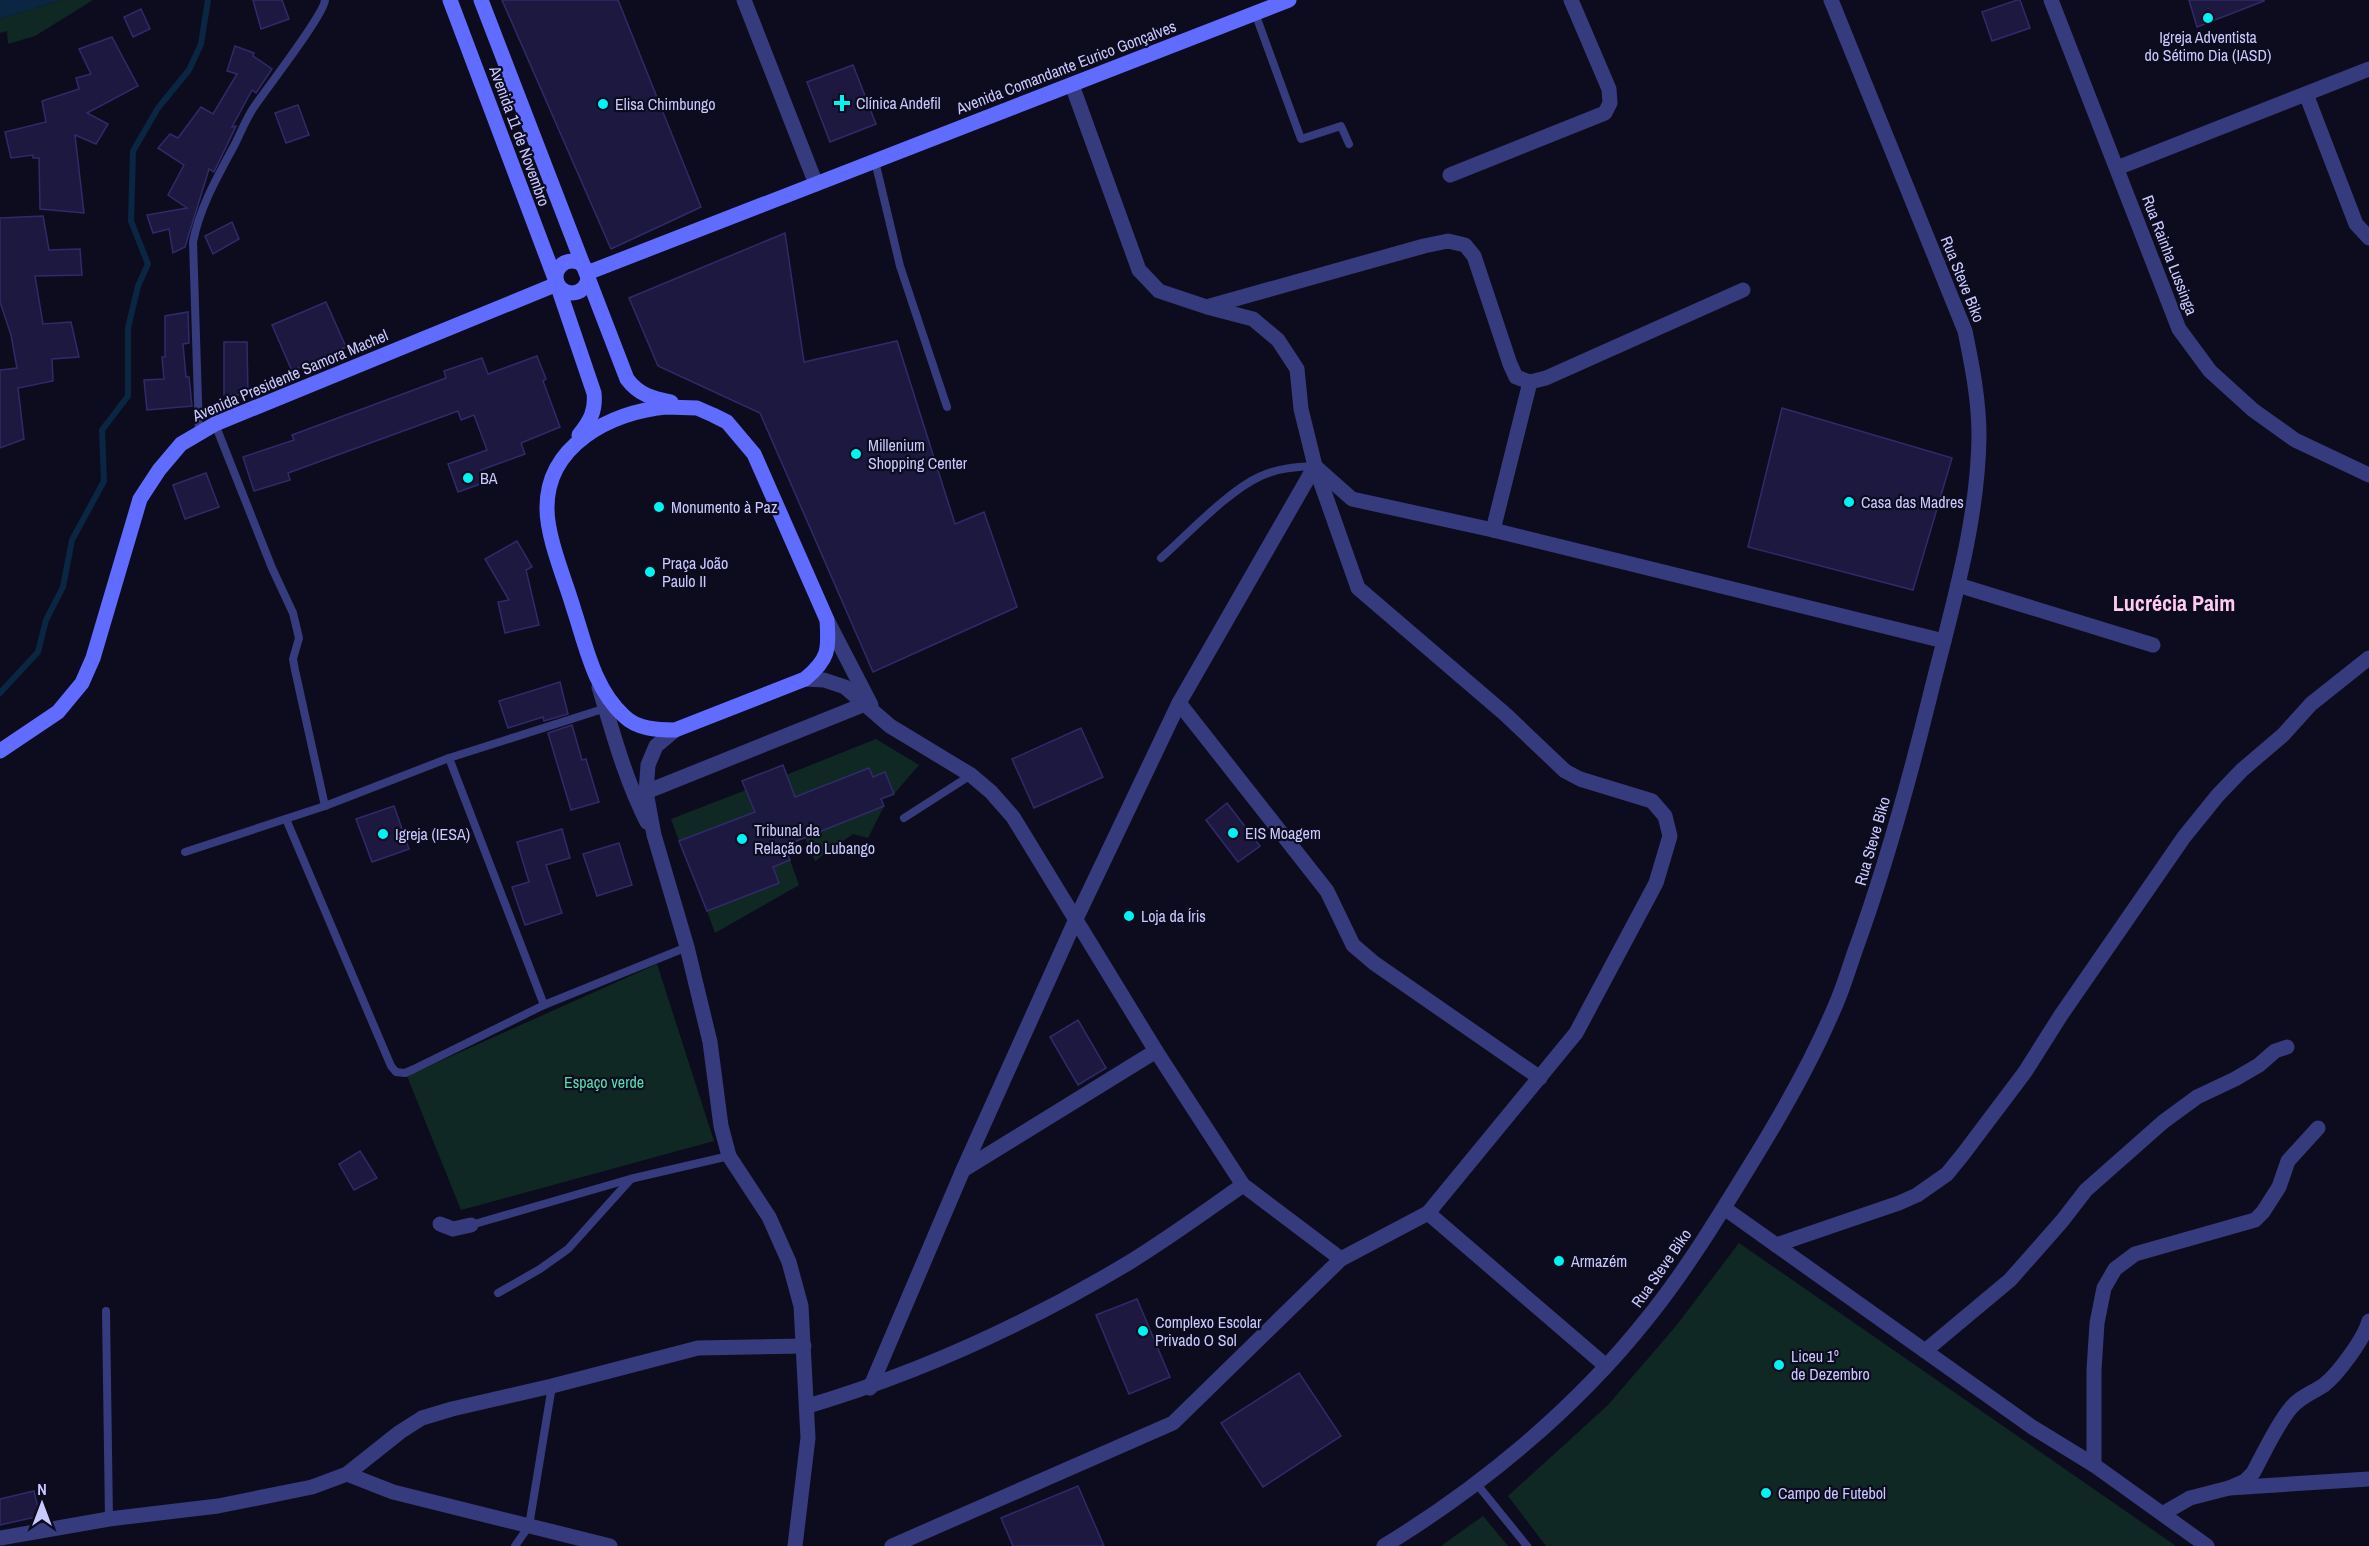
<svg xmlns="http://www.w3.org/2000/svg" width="2369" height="1546" viewBox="0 0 2369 1546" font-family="'Archivo Narrow',sans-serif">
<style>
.green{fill:#0f2824}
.water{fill:#0b2642}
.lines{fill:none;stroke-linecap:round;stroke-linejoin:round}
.stream{stroke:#0b2642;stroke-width:6}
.building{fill:#1c183f;stroke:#302a6b;stroke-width:1.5}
.lane{stroke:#363b7d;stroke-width:8}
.street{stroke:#363b7d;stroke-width:15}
.secondary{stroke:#606cff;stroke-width:15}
.poi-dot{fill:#00f4f3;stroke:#0d0c1e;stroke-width:2}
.labels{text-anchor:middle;stroke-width:4.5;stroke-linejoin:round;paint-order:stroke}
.poi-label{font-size:16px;fill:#c9c9ff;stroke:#0d0c1e;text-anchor:start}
.street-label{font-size:16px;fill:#c9c9ff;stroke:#0d0c1e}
.park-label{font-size:16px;fill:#55deae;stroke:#0d0c1e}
.district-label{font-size:22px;font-weight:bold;fill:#ffcbf1;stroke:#0d0c1e}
</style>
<rect width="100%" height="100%" fill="#0d0c1e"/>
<!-- green -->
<g class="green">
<path d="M61 0H93L35 36 8 44 7 31 0 33V19Z"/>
<path d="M876 739 919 765 894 794 885 772 873 777 869 768 795 797 786 775Z"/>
<path d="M746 790 755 812 679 841 671 819Z"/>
<path d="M884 806 868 838 853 834 815 861 805 838Z"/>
<path d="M766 851 778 865 790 860 799 885 715 933 707 911 778 883Z"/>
<path d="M657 964 714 1141 461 1210 407 1076Z"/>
<path d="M1739 1243 2176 1546H1546L1508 1496 1608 1405 1676 1326Z"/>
<path d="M1483 1516 1508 1546H1441Z"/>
</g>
<!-- water -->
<path class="water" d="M0 0H61L0 19Z"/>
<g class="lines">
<!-- stream -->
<path class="stream" d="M0 693 38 652 46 620 63 587 72 540 104 481 102 430 128 396V328L138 286 148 264 131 221 133 151 158 108 189 70 201 44 208 0"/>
</g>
<!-- building -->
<g class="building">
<path d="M253 0H282L289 19 261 29Z"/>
<path d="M502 0H618L701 207 611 249Z"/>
<path d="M2017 0H2020L2030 28 1992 41 1982 12Z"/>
<path d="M2189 0H2264V1L2197 27Z"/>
<path d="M141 9 150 29 133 37 124 17Z"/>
<path d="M112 37 138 86 87 113 108 124 96 144 75 135 84 213 40 209 39 158H33V155L11 158 5 132 46 122 42 101 79 89 76 78 91 74 79 49Z"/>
<path d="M235 46 254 53 253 56 272 69 256 93 252 90 232 127 236 126 214 172 209 169 185 247 173 253 169 229 153 233 147 215 187 208 168 195 184 165 158 148 170 134 178 138 201 107 213 114 237 74 227 71Z"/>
<path d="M853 65 876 124 830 142 807 82Z"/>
<path d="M298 105 309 135 286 143 275 113Z"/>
<path d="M43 216 49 250 80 249 82 275 35 276 43 324 71 322 79 357 52 359 53 381 18 388 24 439 0 448V370L17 368 11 335 0 302V218Z"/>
<path d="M232 222 239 239 213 254 205 236Z"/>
<path d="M785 233 804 362 897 341 955 524 984 512 1017 607 873 672 760 413 658 366 629 298Z"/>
<path d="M326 302 346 347 292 371 272 325Z"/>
<path d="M188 312 189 343 183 344 186 377H189L192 406 147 410 144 380 164 379 162 357H165V316Z"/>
<path d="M224 342H247L248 395H224Z"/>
<path d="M537 356 546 379 543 381 560 427 521 443 525 454 481 470 486 482 458 492 448 464 487 450 474 415 461 420 458 411 288 473 290 480 254 491 243 457 294 440 292 435 446 378 444 371 482 358 488 374Z"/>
<path d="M1782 408 1952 458 1913 590 1748 547Z"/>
<path d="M206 473 219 507 185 519 173 485Z"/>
<path d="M517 541 532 567 526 570 539 625 505 633 498 602 509 600 485 559Z"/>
<path d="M560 682 568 714 544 721 543 717 508 728 499 701Z"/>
<path d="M572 725 582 760 586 759 599 802 571 810 548 733Z"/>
<path d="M1081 728 1103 777 1034 808 1012 759Z"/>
<path d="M783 765 795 797 869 768 873 777 885 772 894 794 881 799 884 806 784 846 790 860 773 867 779 883 707 911 679 841 755 812 742 781Z"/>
<path d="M1227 803 1260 846 1238 862 1206 820Z"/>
<path d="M394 806 409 849 372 862 356 819Z"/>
<path d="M562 829 570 858 546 865 562 913 525 925 512 887 529 882 517 842Z"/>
<path d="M619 843 632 885 597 896 583 854Z"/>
<path d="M1078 1020 1106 1068 1078 1085 1050 1037Z"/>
<path d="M360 1151 377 1178 354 1190 339 1164Z"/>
<path d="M1137 1299 1170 1377 1129 1394 1096 1315Z"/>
<path d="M1299 1373 1341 1436 1263 1487 1221 1423Z"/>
<path d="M1078 1486 1104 1546H1013L1001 1518Z"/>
<path d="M34 1491 40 1516 0 1525V1499Z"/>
</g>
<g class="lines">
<!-- lane -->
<g class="lane">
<path d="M1255 13 1301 139 1341 126 1349 144"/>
<path d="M875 161 900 266 947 407"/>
<path d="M215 424 272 568 293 613 299 638 293 659 295 670 325 806"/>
<path d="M199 432 193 242C200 206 218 176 235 144 241 132 246 119 254 107 266 89 324 15 325 0"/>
<path d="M1161 558C1188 534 1229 490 1261 476 1278 468 1297 467 1315 466"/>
<path d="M449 758 544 1005"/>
<path d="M904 818 971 775"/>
<path d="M286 819 391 1066 396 1072 405 1073 414 1069 544 1005 687 947"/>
<path d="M185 852 325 806 449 758 606 708"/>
<path d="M471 1225 630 1179 729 1156"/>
<path d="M498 1293 540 1269 568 1249 630 1180"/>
<path d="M106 1311 109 1519"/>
<path d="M1476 1483 1527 1546"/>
<path d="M515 1546 529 1526 552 1386"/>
</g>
<!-- street -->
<g class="street">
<path d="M744 0 816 184"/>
<path d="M2051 0 2179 329 2210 371 2253 410 2295 440 2369 475"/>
<path d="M2306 94 2356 224 2369 238"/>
<path d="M2117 168 2369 69"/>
<path d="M1450 175 1605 113 1610 103 1609 89 1571 0"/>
<path d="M1210 306 1424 246 1448 241 1465 245 1474 256 1510 364 1516 377 1530 382 1546 378 1743 290"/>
<path d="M1317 468 1352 499 1493 530 1944 641"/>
<path d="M1493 530 1530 382"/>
<path d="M1958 585 2153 645"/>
<path d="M827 620 871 705"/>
<path d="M805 679 824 680 845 687 890 726 971 775 991 792 1013 817 1156 1051 1243 1185 1341 1259"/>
<path d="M599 687C613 733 625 779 647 822"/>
<path d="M1179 703 1327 891 1353 945 1374 963 1540 1078"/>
<path d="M675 730 656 746 648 765 646 792 654 835 687 947 710 1042 721 1126 729 1156 769 1217 789 1262 801 1306 808 1438 795 1546"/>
<path d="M646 792 865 704"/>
<path d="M963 1170 1156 1051"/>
<path d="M1724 1208 2032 1427 2094 1465 2207 1546"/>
<path d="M1428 1213 1606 1366"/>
<path d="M440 1224 453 1229 471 1225"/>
<path d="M1776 1245 1899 1203 1917 1195 1947 1174 1964 1153 2025 1072 2061 1015 2184 837 2218 795 2242 770 2283 735 2311 704 2369 658"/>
<path d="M1925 1351 2010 1280 2062 1221 2086 1190 2163 1122 2197 1097 2235 1079 2259 1065 2275 1051 2287 1047"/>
<path d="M870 1388 963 1170 1076 919 1179 703 1315 466"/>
<path d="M808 1406C920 1373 1030 1322 1130 1262 1169 1238 1206 1211 1243 1185"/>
<path d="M2094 1465V1370L2097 1323 2104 1288 2115 1269 2135 1254 2255 1220 2263 1212 2279 1187 2288 1161 2318 1128"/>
<path d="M347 1474 393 1492 610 1546"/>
<path d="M2229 1488 2245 1481 2253 1473C2264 1453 2276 1426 2290 1409 2299 1397 2312 1393 2324 1385 2338 1374 2364 1339 2369 1321"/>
<path d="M2164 1513 2190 1498 2229 1488 2369 1479"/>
<path d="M0 1538 109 1519 218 1506 312 1487 347 1474 400 1432 422 1418 452 1409 552 1386 698 1348 804 1346"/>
<path d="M892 1546 1173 1423 1341 1259 1428 1213 1576 1033 1656 883 1670 836 1665 816 1652 801 1580 779 1565 771 1505 714 1358 588 1315 466 1301 409 1297 369 1278 340 1253 319 1207 307 1159 291 1139 270 1072 85"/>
<path d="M1384 1546C1482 1486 1575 1409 1646 1320 1685 1272 1717 1219 1749 1167 1780 1117 1810 1065 1833 1011 1842 992 1848 971 1855 951 1885 869 1908 785 1929 700 1950 614 1978 525 1979 436 1979 400 1972 365 1965 331L1831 0"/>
</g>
<!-- secondary -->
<g class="secondary">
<path d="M450 0 557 284 594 393C596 411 590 421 579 435"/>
<path d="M481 0 627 379C639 395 652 398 671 402"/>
<circle cx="572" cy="277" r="16"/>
<path d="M587 273 1289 0"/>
<path d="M666 407 697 408 713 415 727 422 754 454 827 620C829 650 829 659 805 679L675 730C657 730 637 729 624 716 594 689 586 646 574 610 566 582 547 538 547 509 546 446 610 412 666 407Z"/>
<path d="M0 751 58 712 82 683 93 658 140 499 159 470 181 444 215 424 557 284"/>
</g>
</g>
<!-- markers -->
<g class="poi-dot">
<circle cx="2208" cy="18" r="6"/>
<path d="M839 94h6v6h6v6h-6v6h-6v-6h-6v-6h6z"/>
<circle cx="603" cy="104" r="6"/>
<circle cx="856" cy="454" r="6"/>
<circle cx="468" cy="478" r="6"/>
<circle cx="1849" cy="502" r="6"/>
<circle cx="659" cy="507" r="6"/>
<circle cx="650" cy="572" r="6"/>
<circle cx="1233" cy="833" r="6"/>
<circle cx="383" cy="834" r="6"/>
<circle cx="742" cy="839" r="6"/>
<circle cx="1129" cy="916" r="6"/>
<circle cx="1559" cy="1261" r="6"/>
<circle cx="1143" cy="1331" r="6"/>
<circle cx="1779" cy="1365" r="6"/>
<circle cx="1766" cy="1493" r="6"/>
</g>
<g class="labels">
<!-- poi labels -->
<g class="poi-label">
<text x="2208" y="43" text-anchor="middle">Igreja Adventista<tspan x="2208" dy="18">do Sétimo Dia (IASD)</tspan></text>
<text x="856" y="109">Clínica Andefil</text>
<text x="615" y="110">Elisa Chimbungo</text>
<text x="868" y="451">Millenium<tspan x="868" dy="18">Shopping Center</tspan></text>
<text x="480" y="484">BA</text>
<text x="1861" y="508">Casa das Madres</text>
<text x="671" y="513">Monumento à Paz</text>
<text x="662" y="569">Praça João<tspan x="662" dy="18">Paulo II</tspan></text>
<text x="754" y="836">Tribunal da<tspan x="754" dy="18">Relação do Lubango</tspan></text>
<text x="1245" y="839">EIS Moagem</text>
<text x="395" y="840">Igreja (IESA)</text>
<text x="1141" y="922">Loja da Íris</text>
<text x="1571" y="1267">Armazém</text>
<text x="1155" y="1328">Complexo Escolar<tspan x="1155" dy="18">Privado O Sol</tspan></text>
<text x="1791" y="1362">Liceu 1º<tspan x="1791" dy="18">de Dezembro</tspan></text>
<text x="1778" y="1499">Campo de Futebol</text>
</g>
<!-- street labels -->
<g class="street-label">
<text transform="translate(1066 67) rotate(-21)" y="6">Avenida Comandante Eurico Gonçalves</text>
<text transform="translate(520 136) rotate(70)" y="6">Avenida 11 de Novembro</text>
<text transform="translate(2170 255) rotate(69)" y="6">Rua Rainha Lussinga</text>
<text transform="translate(1963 279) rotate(68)" y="6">Rua Steve Biko</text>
<text transform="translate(290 375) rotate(-23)" y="6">Avenida Presidente Samora Machel</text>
<text transform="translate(1872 841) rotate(-74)" y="6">Rua Steve Biko</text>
<text transform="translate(1661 1268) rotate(-55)" y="6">Rua Steve Biko</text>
</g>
<!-- park labels -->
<g class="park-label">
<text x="604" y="1088">Espaço verde</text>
</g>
<!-- district labels -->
<g class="district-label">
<text x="2174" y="611">Lucrécia Paim</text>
</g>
</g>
<!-- north arrow -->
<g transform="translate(42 1504)" stroke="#0d0c1e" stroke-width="4.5" paint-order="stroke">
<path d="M0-4.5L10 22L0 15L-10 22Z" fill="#c9c9ff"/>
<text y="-9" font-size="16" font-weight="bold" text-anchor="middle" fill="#c9c9ff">N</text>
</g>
</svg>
